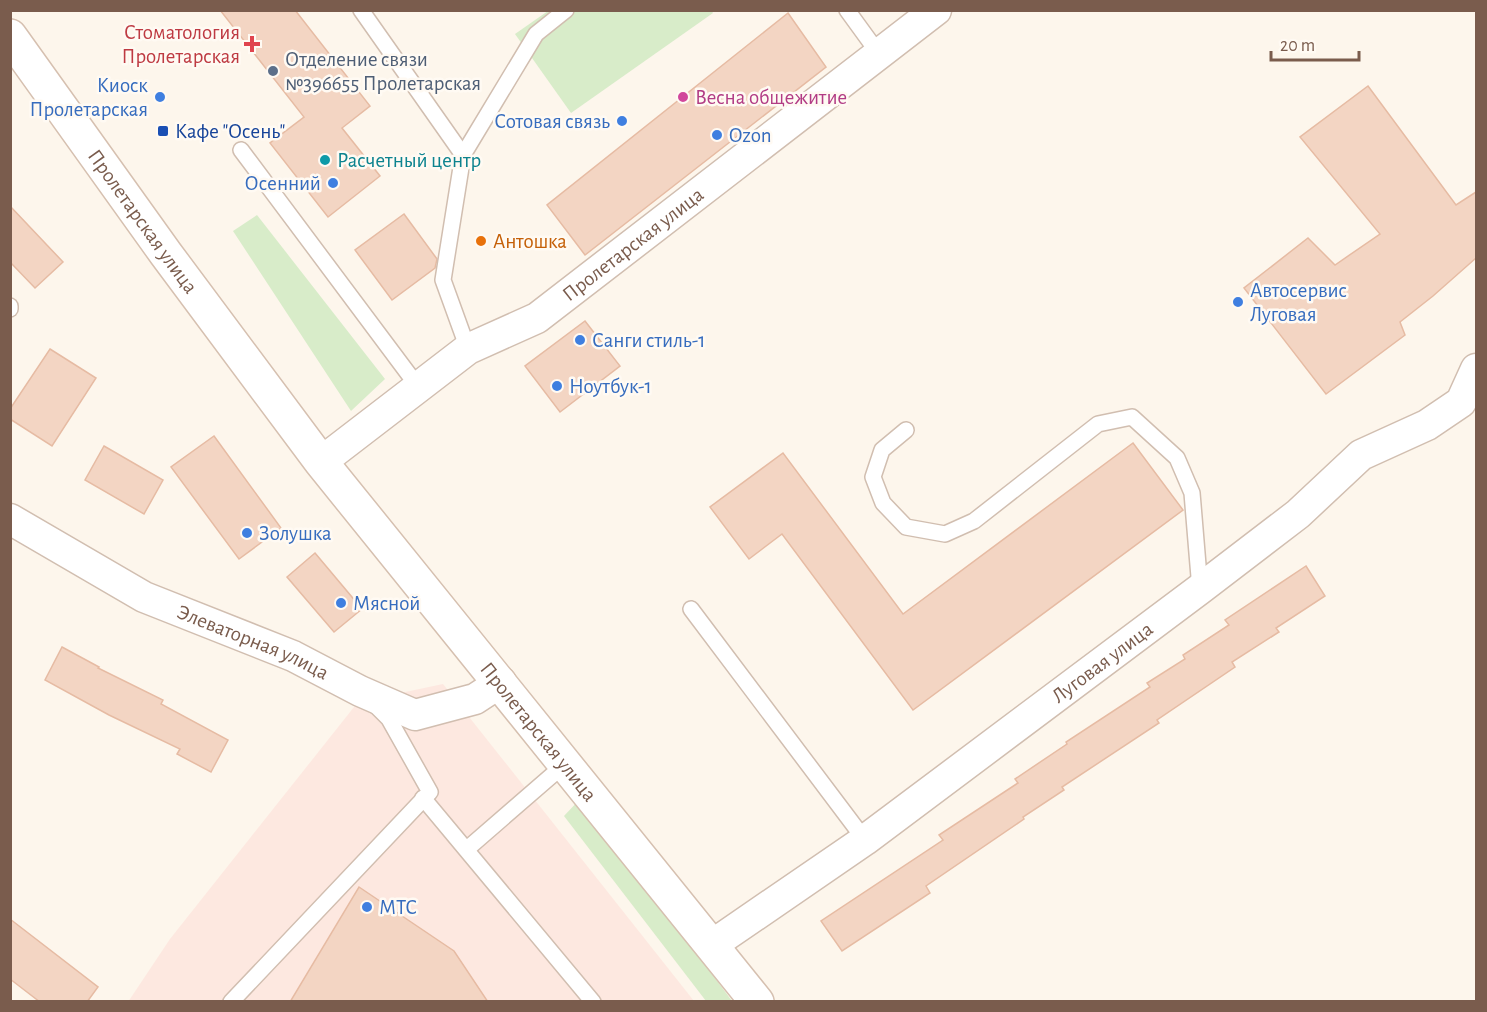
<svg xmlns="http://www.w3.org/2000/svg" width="1487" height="1012" viewBox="0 0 1487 1012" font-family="'Alegreya Sans',sans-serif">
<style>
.commercial{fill:#fde8e0}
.green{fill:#d8ecc9}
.building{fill:#f3d5c3;stroke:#e6bba3;stroke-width:1.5}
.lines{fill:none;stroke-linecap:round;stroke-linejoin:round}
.lane-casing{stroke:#d1beb0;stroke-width:18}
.street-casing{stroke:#d1beb0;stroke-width:33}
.secondary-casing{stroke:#d6c0b0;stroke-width:36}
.lane{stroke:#fff;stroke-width:15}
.street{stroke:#fff;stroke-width:30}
.secondary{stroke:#fff;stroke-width:33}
.health-dot{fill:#e0444e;stroke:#fffaf3;stroke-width:2}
.service-dot{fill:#5c6f8a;stroke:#fffaf3;stroke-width:2}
.shop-dot{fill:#3f7fe0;stroke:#fffaf3;stroke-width:2}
.hotel-dot{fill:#d1479c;stroke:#fffaf3;stroke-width:2}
.transit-dot{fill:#1a4fb4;stroke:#fffaf3;stroke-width:2}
.culture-dot{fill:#0f9aa8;stroke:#fffaf3;stroke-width:2}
.food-dot{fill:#e8710a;stroke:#fffaf3;stroke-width:2}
.labels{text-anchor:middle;stroke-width:5;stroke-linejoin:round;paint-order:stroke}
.health-label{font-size:21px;fill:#be3a42;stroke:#fffaf3;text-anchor:end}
.service-label{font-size:21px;fill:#4e5e75;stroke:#fffaf3;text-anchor:start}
.shop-label{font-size:21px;fill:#366cbe;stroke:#fffaf3;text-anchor:start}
.hotel-label{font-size:21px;fill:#b23c85;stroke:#fffaf3;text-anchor:start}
.transit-label{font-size:21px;fill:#164399;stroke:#fffaf3;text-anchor:start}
.culture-label{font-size:21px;fill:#0d838f;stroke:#fffaf3;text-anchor:start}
.street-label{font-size:21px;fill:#7a5c4d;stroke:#fffaf3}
.food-label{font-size:21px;fill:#c56008;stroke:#fffaf3;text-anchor:start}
</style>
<rect width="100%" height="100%" fill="#fdf6ec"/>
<!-- commercial -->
<path class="commercial" d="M443 684 694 1001 128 1002 170 939 358 702Z"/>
<!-- green -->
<g class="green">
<path d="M711 10 713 13 571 113 515 34 548 11Z"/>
<path d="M257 215 385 379 351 411 233 231Z"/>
<path d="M581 798 732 1001H706L564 816Z"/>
</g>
<!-- building -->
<g class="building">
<path d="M220 10H295L370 106 342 128 380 176 328 217 270 143 304 117Z"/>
<path d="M788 13 826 67 585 255 547 205Z"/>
<path d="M1368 86 1456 205 1476 192V258L1433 296 1400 322 1405 335 1326 394 1244 288 1308 238 1335 265 1380 234 1300 137Z"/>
<path d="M10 206 63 262 35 288 10 262Z"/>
<path d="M404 214 437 259 435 268 392 300 355 250Z"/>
<path d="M585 321 620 366 560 412 525 366Z"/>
<path d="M50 349 96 378 52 446 10 419V409Z"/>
<path d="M214 436 281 528 239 559 171 467Z"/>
<path d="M1133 443 1183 510 913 710 782 534 749 559 710 507 783 453 903 614Z"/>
<path d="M104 446 163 480 144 514 85 480Z"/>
<path d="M315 553 362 609 334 632 287 577Z"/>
<path d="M1306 566 1325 596 1276 628 1279 632 1232 662 1235 667 1157 720 1159 723 1062 787 1064 790 1023 817 1024 819 926 886 930 893 842 951 821 921 943 840 939 835 1018 783 1015 779 1067 744 1066 742 1150 687 1147 683 1185 659 1183 655 1229 625 1225 620Z"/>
<path d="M62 647 99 667 98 668 163 700 161 704 228 740 211 772 177 754 180 749 109 715 45 680Z"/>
<path d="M359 887 454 951 488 1002H290Z"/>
<path d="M10 919 98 987 87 1002H40L10 979Z"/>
</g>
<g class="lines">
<!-- lane casing -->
<g class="lane-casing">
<g id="lane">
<path d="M361 10 463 155"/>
<path d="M847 10 879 54"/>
<path d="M241 150 419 388"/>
<path d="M10 306V309"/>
<path d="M468 349 443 280 463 155 536 34 566 10"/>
<path d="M906 430 882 450 873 477 883 503 906 527 945 534 974 521 1098 424 1132 417 1177 458 1192 493 1200 589"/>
<path d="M691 609 865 840"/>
<path d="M423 798 593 1002"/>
<path d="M467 849 565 764"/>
<path d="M231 1002 430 792 389 719 377 707"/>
</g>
</g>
<!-- street casing -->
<g class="street-casing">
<g id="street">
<path id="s1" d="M321 462 468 349 537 318 936 10"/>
<path id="s2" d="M10 519 144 597 293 656 360 691 415 715 475 699 501 682"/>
<path id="s3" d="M712 945 865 840 1200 589 1298 514 1361 455 1427 425 1461 402 1476 369"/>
</g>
</g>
<!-- secondary casing -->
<g class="secondary-casing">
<g id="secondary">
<path id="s4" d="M10 36 166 254 321 462 757 1002"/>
</g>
</g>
<!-- lane -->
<use href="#lane" class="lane"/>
<!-- street -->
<use href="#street" class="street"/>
<!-- secondary -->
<use href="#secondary" class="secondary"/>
</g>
<!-- markers -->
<path class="health-dot" d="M249 35h6v6h6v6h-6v6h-6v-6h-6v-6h6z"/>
<circle class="service-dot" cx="273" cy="71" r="6"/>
<g class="shop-dot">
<circle cx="160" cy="97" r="6"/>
<circle cx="622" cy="121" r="6"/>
<circle cx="717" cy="135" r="6"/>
<circle cx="333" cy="183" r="6"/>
<circle cx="1238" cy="302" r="6"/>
<circle cx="580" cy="340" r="6"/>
<circle cx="557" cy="386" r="6"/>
<circle cx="247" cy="533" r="6"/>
<circle cx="341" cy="603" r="6"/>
<circle cx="367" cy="907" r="6"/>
</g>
<circle class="hotel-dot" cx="683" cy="97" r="6"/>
<rect class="transit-dot" x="157" y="125" width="12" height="12" rx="3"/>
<circle class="culture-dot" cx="325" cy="160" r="6"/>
<circle class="food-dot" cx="481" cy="241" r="6"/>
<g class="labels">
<!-- health labels -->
<g class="health-label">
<text x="240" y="39">Стоматология<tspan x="240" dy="24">Пролетарская</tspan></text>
</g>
<!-- service labels -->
<g class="service-label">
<text x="285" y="66">Отделение связи<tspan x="285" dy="24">№396655 Пролетарская</tspan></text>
</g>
<!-- shop labels -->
<g class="shop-label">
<text x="148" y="92" text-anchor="end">Киоск<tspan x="148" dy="24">Пролетарская</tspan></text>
<text x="610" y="128" text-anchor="end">Сотовая связь</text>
<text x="729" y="142">Ozon</text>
<text x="321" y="190" text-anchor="end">Осенний</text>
<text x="1250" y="297">Автосервис<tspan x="1250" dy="24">Луговая</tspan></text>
<text x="592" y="347">Санги стиль-1</text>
<text x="569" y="393">Ноутбук-1</text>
<text x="259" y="540">Золушка</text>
<text x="353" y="610">Мясной</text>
<text x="379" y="914">МТС</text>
</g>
<!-- hotel labels -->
<g class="hotel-label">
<text x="695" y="104">Весна общежитие</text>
</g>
<!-- transit labels -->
<g class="transit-label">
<text x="175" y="138">Кафе "Осень"</text>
</g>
<!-- culture labels -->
<g class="culture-label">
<text x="337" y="167">Расчетный центр</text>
</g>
<!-- street labels -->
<g class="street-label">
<text dy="7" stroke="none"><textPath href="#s4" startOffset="228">Пролетарская улица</textPath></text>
<text dy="7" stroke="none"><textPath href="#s1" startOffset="382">Пролетарская улица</textPath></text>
<text dy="7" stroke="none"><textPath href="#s2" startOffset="273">Элеваторная улица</textPath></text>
<text dy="7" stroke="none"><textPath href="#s3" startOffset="482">Луговая улица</textPath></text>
<text dy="7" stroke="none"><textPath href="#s4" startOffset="874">Пролетарская улица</textPath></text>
</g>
<!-- food labels -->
<g class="food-label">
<text x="493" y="248">Антошка</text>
</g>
</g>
<!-- border -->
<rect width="1487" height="1012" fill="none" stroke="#7a5c4d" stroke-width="24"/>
<!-- scale -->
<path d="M1271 51v9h88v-9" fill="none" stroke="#7a5c4d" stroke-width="3"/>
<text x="1280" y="51" font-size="18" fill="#7a5c4d" stroke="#fffaf3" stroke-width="4.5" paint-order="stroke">20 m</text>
</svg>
